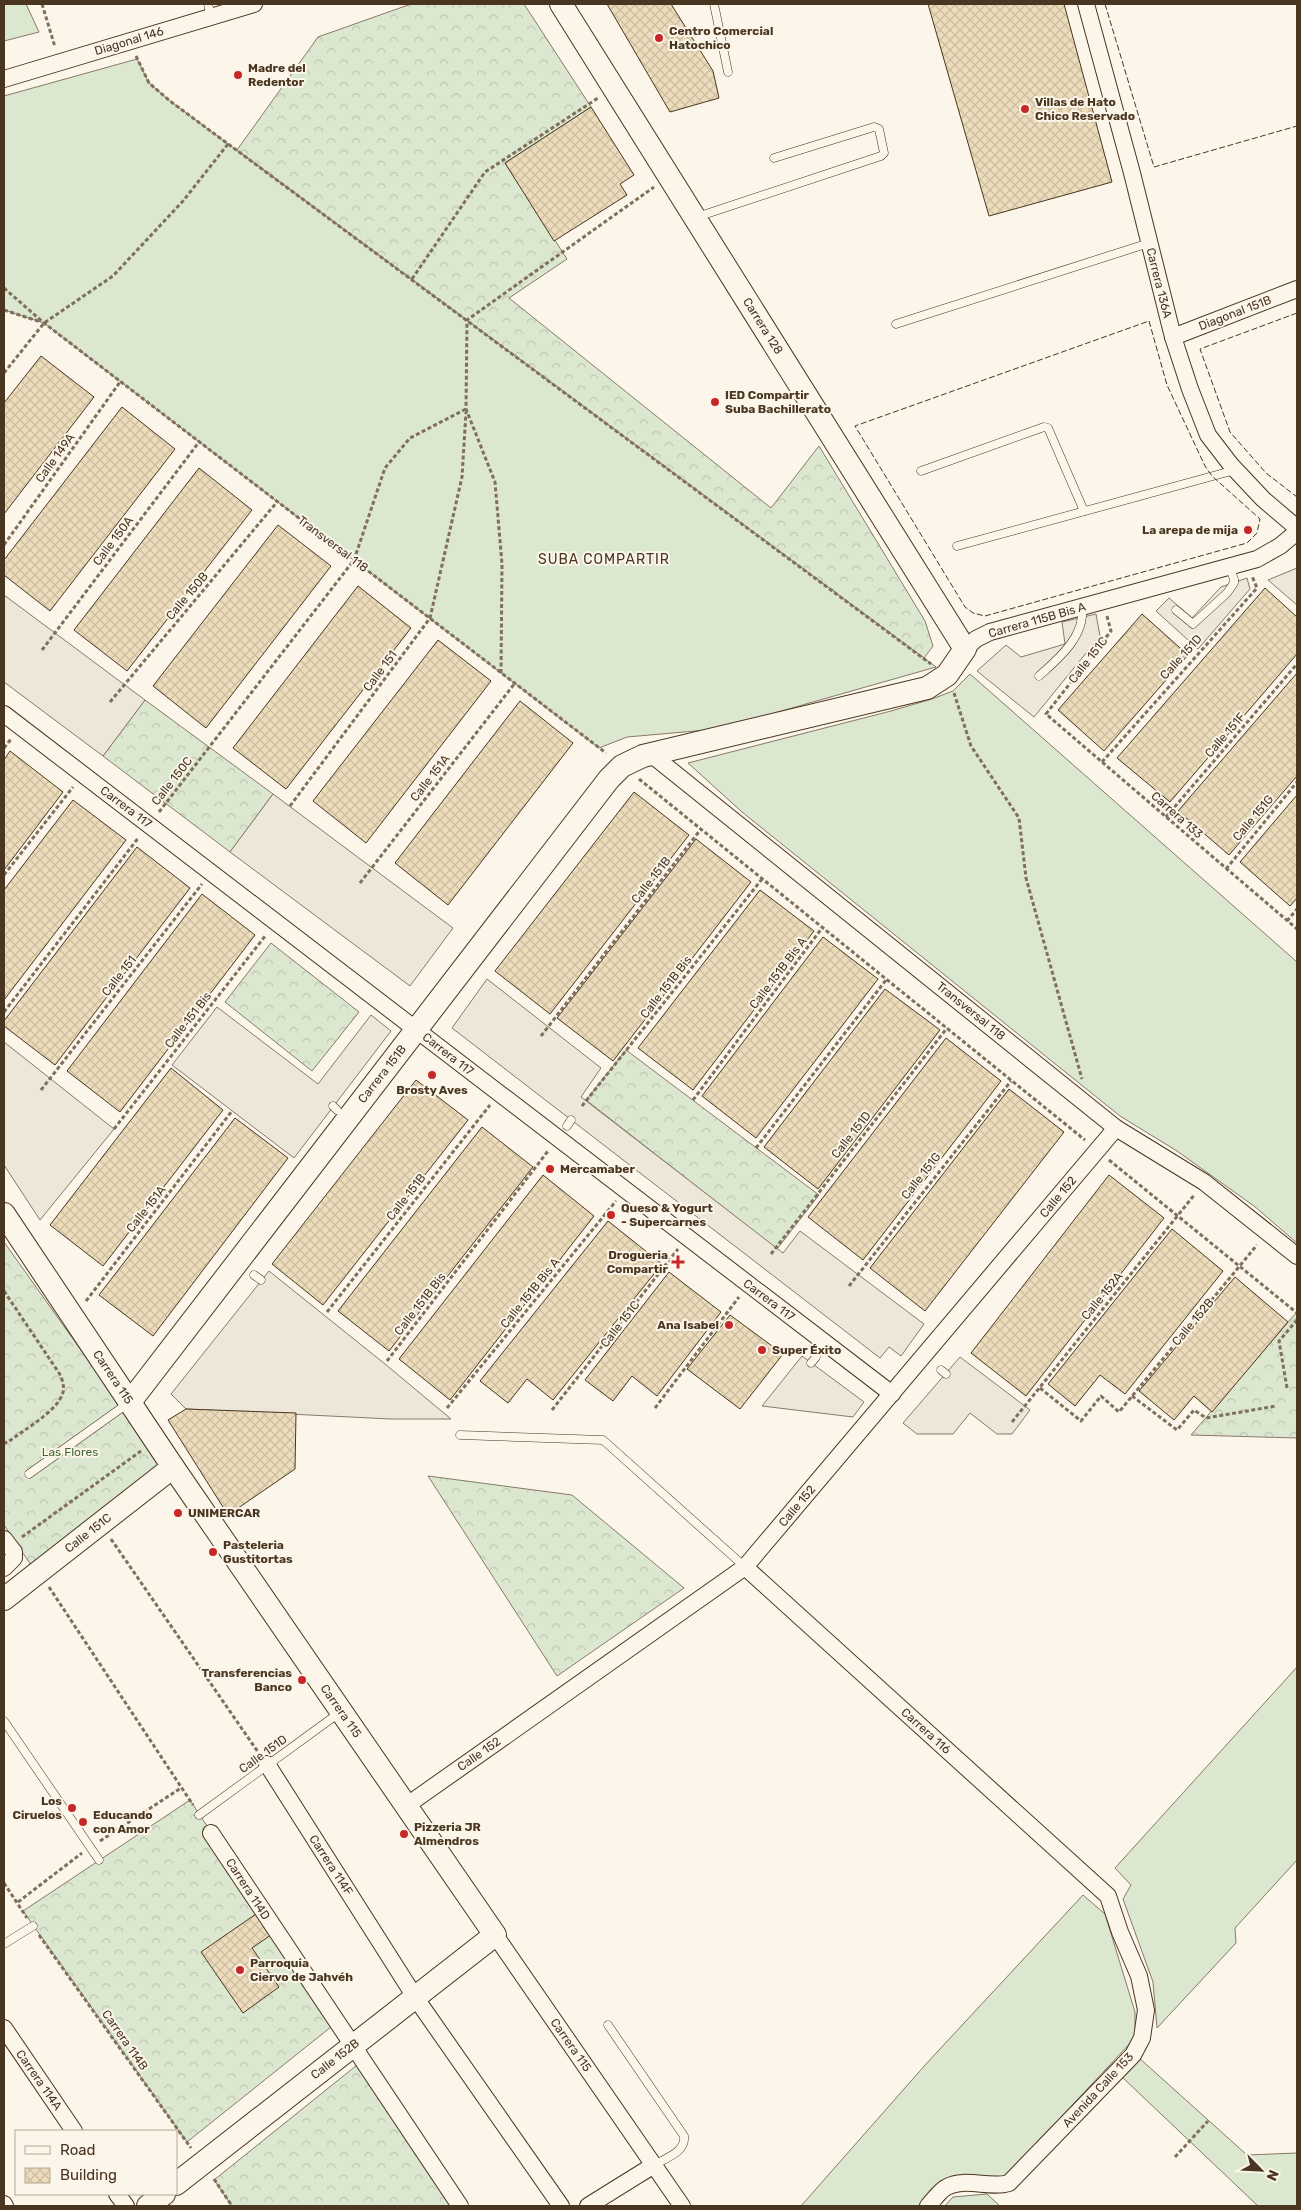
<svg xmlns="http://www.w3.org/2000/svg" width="1301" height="2210" viewBox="0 0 1301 2210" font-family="Rubik,sans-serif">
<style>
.grass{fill:#dce7d0;stroke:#887966}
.forest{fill:url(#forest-crowns);stroke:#887966}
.parking{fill:#ede7d9;stroke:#887966}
.building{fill:url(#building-cross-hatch);stroke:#4a3520}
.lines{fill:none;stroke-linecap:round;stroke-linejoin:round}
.lane-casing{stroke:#4a3520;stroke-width:9}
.street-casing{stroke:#4a3520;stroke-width:18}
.secondary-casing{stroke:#4a3520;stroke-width:24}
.path{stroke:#7f6f5c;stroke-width:3;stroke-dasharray:4 2.5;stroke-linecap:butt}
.lane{stroke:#fbf6e9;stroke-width:8}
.street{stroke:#fbf6e9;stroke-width:16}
.secondary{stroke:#fbf6e9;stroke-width:22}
.fence{stroke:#4a3520;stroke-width:1;stroke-dasharray:6 2.5;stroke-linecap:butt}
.poi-dot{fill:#c62828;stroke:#fbf6e9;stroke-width:2}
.labels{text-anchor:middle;stroke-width:4;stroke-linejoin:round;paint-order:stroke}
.poi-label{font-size:12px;font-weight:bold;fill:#4a3520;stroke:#fbf6e9;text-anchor:start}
.street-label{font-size:12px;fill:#4a3520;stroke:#fbf6e9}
.park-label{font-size:12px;fill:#436837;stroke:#fbf6e9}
.neighbourhood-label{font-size:14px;letter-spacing:1px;fill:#4a3520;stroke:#fbf6e9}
</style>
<defs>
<pattern id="forest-crowns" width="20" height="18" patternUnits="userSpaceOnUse" patternTransform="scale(1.25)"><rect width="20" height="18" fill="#dce7d0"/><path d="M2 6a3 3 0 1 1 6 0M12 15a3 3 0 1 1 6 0" fill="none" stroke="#bec7b2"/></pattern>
<pattern id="building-cross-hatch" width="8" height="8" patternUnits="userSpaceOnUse" patternTransform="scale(1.25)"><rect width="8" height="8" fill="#ecdcbc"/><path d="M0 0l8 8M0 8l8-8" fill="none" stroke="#ccbda1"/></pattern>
</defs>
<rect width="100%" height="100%" fill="#fbf6e9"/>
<!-- grass -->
<g class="grass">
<path d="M4 4H26L39 32 4 41Z"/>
<path d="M137 59 149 83 170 101 936 667 718 729 627 737 599 748 44 323 4 310V96Z"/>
<path d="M970 674 1297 962V1243L1254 1206 1177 1151 1120 1116 742 812 688 763 891 711 932 699 953 691Z"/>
<path d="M1297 1667V1860L1235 1928 1236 1943 1157 2028 1153 1982 1123 1899 1131 1885 1115 1868Z"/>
<path d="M1083 1895 1105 1914 1135 2012V2038L1005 2177 943 2180 919 2206H801L926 2064Z"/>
<path d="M1138 2057 1247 2155 1297 2153V2206H1258L1122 2077Z"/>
<path d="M987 2194 1000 2206H945L953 2197Z"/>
</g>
<!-- forest -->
<g class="forest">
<path d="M411 4H524L591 107 505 163 567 259 509 298 771 508 819 446 925 621 933 646 924 658 237 150 318 37Z"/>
<path d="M145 700 273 794 230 852 103 756Z"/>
<path d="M271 943 359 1012 312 1071 225 1002Z"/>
<path d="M626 1050 819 1195 777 1249 586 1100Z"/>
<path d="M4 1242 162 1464 31 1565 4 1525Z"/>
<path d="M1297 1312V1438L1191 1435 1288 1322Z"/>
<path d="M428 1476 572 1495 684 1588 557 1676Z"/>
<path d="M190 1800 336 2023 187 2142 23 1911Z"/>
<path d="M362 2061 460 2206H232L214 2180Z"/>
</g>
<!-- parking -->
<g class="parking">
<path d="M1297 568V605L1268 580Z"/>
<path d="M1247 578 1250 589 1198 649 1156 611 1169 598 1192 618 1221 587Z"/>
<path d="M4 595 145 700 103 756 4 682Z"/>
<path d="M1096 614 1100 636 1034 717 977 671 1006 645 1021 657 1065 644 1062 622Z"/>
<path d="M273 794 453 928 410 986 230 852Z"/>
<path d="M487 979 601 1068 581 1097 783 1253 800 1231 924 1324 901 1356 889 1347 880 1358 452 1028Z"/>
<path d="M217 1007 318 1084 371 1015 391 1031 294 1158 172 1065Z"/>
<path d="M4 1042 114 1129 40 1220 4 1165Z"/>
<path d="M269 1271 385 1364 451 1419H391L186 1409 171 1394Z"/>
<path d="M802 1356 864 1402 853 1417 762 1406Z"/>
<path d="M960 1357 1030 1410 1012 1434H997L970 1413 953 1434H917L903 1423Z"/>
</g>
<!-- building -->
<g class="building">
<path d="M607 4H671L713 71 719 98 670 112Z"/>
<path d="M928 4H1064L1112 182 989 216Z"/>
<path d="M591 107 634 175 620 184 627 195 554 241 505 163Z"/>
<path d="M41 356 94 397 4 514V403Z"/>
<path d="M122 407 175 449 50 611 4 575V560Z"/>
<path d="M199 468 252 510 127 671 74 630Z"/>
<path d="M278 525 331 566 206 728 153 686Z"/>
<path d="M358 586 411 628 286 789 233 748Z"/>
<path d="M1265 588 1297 617V654L1170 802 1117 758Z"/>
<path d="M1142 614 1188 655 1104 751 1058 710Z"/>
<path d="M438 640 491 681 366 843 313 801Z"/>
<path d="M1297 673V776L1229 855 1178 811Z"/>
<path d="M520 701 573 743 448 905 395 863Z"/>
<path d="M10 751 63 792 4 870V760Z"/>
<path d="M634 792 689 835 550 1014 495 971Z"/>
<path d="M1297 795V898L1290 906 1240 862Z"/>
<path d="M73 800 126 840 4 1000V890Z"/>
<path d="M696 839 751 882 613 1061 557 1018Z"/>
<path d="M137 847 190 888 55 1065 4 1026V1021Z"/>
<path d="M760 890 814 931 693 1090 638 1048Z"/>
<path d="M202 894 255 935 120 1112 67 1071Z"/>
<path d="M823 937 878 979 756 1138 702 1096Z"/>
<path d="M885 989 940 1030 818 1189 764 1147Z"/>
<path d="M946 1038 1001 1081 863 1260 808 1217Z"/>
<path d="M171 1068 223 1110 103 1266 50 1225Z"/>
<path d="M416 1080 468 1120 323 1305 272 1264Z"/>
<path d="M1009 1089 1064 1132 925 1311 870 1268Z"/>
<path d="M235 1118 288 1158 153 1336 99 1295Z"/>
<path d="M482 1127 533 1167 389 1351 338 1311Z"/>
<path d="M543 1175 594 1216 450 1400 399 1359Z"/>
<path d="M1109 1175 1164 1218 1026 1396 971 1353Z"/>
<path d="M608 1221 662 1264 553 1400 527 1379 508 1403 480 1381Z"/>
<path d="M1172 1229 1223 1271 1125 1394 1100 1375 1075 1406 1048 1384Z"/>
<path d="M669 1272 721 1312 657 1396 632 1376 613 1401 585 1380Z"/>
<path d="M1235 1277 1288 1322 1212 1412 1194 1396 1174 1420 1139 1391Z"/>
<path d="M730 1315 783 1354 740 1409 687 1369Z"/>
<path d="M186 1409 296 1413 295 1469 228 1515 168 1420Z"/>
<path d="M256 1914 271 1935 252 1948 279 1987 243 2013 201 1952Z"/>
</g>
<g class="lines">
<!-- lane casing -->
<g class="lane-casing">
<g id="lane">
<path d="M208 4 211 17"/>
<path d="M714 4 728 72"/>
<path d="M697 217 881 156 884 153 879 129 874 127 774 158"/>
<path d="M896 324 1149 243"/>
<path d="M921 471 1044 427 1048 428 1084 511"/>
<path d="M957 546 1235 470"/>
<path d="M1176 610 1193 624 1227 593 1234 583V579L1229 566"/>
<path d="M1039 676C1058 659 1085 637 1082 608"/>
<path d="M333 1106 337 1110"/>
<path d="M567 1126 571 1120"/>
<path d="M254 1275 261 1280"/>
<path d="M811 1363 816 1357"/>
<path d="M941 1370 946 1374"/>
<path d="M460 1435 603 1440 745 1567"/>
<path d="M29 1474 127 1404"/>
<path d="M4 1721 99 1860"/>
<path d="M199 1815 339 1713"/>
<path d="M4 1944 33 1926"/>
<path d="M608 2025 684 2136C686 2152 666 2158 654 2165"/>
</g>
</g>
<!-- street casing -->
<g class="street-casing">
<g id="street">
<path d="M1086 4 1132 173 1173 337 1190 389 1208 435 1231 465 1263 499 1297 528"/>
<path d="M4 79 254 4"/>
<path d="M1173 337 1297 289"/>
<path d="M965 649 976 639 990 632 1257 559 1280 546 1297 532"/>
<path d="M4 714 892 1394"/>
<path d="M652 755 1116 1128 1204 1182 1297 1256"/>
<path d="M4 1539 14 1552V1558L4 1568"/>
<path d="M745 1567 1108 1896 1120 1932 1139 1976 1146 2010 1142 2038 1133 2055 1009 2183C990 2189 965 2177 947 2187 940 2190 933 2201 928 2206"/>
<path d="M267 1764 415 1997 561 2206"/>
<path d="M406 1806 745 1567 1116 1128"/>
<path d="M211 1833 460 2206"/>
<path d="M495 1935 682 2206"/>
<path d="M4 2028 74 2131"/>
<path d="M117 2194 126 2206"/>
<path d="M4 2204 5 2206"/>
<path d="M588 2206 654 2165"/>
</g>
</g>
<!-- secondary casing -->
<g class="secondary-casing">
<g id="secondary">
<path d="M4 1214 173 1467 495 1935 176 2184"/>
<path d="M130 1402 609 779 622 766 643 756 927 688 947 675 965 649 561 4"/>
<path d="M4 1599 173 1467"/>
<path d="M148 2206 164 2194"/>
</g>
</g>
<!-- path -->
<g class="path">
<path d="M42 4 55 47"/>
<path d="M136 56 149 83 170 101 931 664"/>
<path d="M412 279 485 172 598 98"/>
<path d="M4 288 44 323 606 753"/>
<path d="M4 310 41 322"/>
<path d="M4 373 44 323 113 276 183 201 228 144"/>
<path d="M4 545 120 382"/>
<path d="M1107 616 1111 631 1046 714 1297 929"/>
<path d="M42 650 199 442"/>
<path d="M501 673 502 564 495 482 466 409 467 320 654 187"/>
<path d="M954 693 971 746 1019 818 1026 878 1082 1079"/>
<path d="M110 702 277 502"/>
<path d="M4 748 11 739"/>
<path d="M1102 762 1257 588 1252 576"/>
<path d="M639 779 1085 1140"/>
<path d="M290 806 430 618 462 477 466 412"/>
<path d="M159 812 354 560 385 468 410 438 466 409"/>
<path d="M1166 817 1297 664"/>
<path d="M1226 869 1297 782"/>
<path d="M4 875 73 787"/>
<path d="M360 883 515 683"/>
<path d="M1287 921 1297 909"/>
<path d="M4 1012 139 837"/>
<path d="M541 1036 701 829"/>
<path d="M41 1090 202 884"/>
<path d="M693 1100 822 928"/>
<path d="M582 1106 762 879"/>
<path d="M114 1129 266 935"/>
<path d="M756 1148 886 980"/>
<path d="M1109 1160 1297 1313"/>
<path d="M771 1254 947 1028"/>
<path d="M849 1286 1011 1081"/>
<path d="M4 1291 61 1376C63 1383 65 1389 62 1395 56 1412 22 1431 8 1442L4 1443"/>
<path d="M86 1301 232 1111"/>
<path d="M327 1312 490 1105"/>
<path d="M387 1361 548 1151"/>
<path d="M1040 1388 1081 1421 1101 1396 1119 1412 1257 1245"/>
<path d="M1287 1388 1279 1341 1297 1320"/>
<path d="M1132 1396 1177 1430 1194 1410 1206 1418 1276 1406"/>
<path d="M447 1408 616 1201"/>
<path d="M655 1408 739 1297"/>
<path d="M552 1410 678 1249"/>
<path d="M1012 1422 1195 1194"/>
<path d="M22 1537 141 1451"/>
<path d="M111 1539 258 1752"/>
<path d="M49 1587 193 1805"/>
<path d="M100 1841 181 1788"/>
<path d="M4 1883 27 1918"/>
<path d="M18 1902 82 1853"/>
<path d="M39 1935 191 2148"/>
<path d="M1175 2157 1208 2121"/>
<path d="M214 2179 232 2206"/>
</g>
<!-- lane -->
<use href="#lane" class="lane"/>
<!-- street -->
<use href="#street" class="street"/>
<!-- secondary -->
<use href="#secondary" class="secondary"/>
<!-- fence -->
<g class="fence">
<path d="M1105 4 1154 167 1297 126"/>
<path d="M1297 313 1200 349 1230 432 1266 473 1297 497"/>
<path d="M1149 321 1167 385 1205 466 1212 476 1260 519 1257 533 1247 543 985 616 973 613 965 607 855 426Z"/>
</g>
</g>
<!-- markers -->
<g class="poi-dot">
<circle cx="659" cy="38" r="5"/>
<circle cx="238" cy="75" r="5"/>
<circle cx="1025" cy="109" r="5"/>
<circle cx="715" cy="402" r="5"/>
<circle cx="1248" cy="530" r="5"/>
<circle cx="432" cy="1075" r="5"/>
<circle cx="550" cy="1169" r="5"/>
<circle cx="611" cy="1215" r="5"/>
<path d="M675.5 1254.5h5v5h5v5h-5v5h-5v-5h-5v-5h5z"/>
<circle cx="729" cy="1325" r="5"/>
<circle cx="762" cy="1350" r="5"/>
<circle cx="178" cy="1513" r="5"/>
<circle cx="213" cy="1552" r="5"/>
<circle cx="302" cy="1680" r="5"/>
<circle cx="72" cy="1808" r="5"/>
<circle cx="83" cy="1822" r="5"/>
<circle cx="404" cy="1834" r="5"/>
<circle cx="240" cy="1970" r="5"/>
</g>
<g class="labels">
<!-- poi labels -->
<g class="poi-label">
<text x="669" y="35">Centro Comercial<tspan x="669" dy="14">Hatochico</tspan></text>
<text x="248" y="72">Madre del<tspan x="248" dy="14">Redentor</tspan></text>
<text x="1035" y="106">Villas de Hato<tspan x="1035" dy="14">Chico Reservado</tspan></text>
<text x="725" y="399">IED Compartir<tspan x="725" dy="14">Suba Bachillerato</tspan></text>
<text x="1238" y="534" text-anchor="end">La arepa de mija</text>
<text x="432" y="1094" text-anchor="middle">Brosty Aves</text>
<text x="560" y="1173">Mercamaber</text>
<text x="621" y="1212">Queso &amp; Yogurt<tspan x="621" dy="14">- Supercarnes</tspan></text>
<text x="668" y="1259" text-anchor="end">Drogueria<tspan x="668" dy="14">Compartir</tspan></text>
<text x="719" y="1329" text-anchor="end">Ana Isabel</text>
<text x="772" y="1354">Super Éxito</text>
<text x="188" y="1517">UNIMERCAR</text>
<text x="223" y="1549">Pasteleria<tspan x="223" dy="14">Gustitortas</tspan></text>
<text x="292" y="1677" text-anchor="end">Transferencias<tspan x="292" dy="14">Banco</tspan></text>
<text x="62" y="1805" text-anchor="end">Los<tspan x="62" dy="14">Ciruelos</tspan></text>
<text x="93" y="1819">Educando<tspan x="93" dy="14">con Amor</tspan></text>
<text x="414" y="1831">Pizzeria JR<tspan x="414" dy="14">Almendros</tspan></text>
<text x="250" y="1967">Parroquia<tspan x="250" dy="14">Ciervo de Jahvéh</tspan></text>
</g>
<!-- street labels -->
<g class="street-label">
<text transform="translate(129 41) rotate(-17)" y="4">Diagonal 146</text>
<text transform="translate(1159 283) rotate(76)" y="4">Carrera 136A</text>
<text transform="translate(1235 313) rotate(-21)" y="4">Diagonal 151B</text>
<text transform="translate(763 326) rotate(58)" y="4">Carrera 128</text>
<text transform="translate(55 458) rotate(-54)" y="4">Calle 149A</text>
<text transform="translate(113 541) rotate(-53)" y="4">Calle 150A</text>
<text transform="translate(333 544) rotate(37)" y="4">Transversal 118</text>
<text transform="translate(187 596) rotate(-50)" y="4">Calle 150B</text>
<text transform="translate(1037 620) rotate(-16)" y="4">Carrera 115B Bis A</text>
<text transform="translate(1181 657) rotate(-48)" y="4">Calle 151D</text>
<text transform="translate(1088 660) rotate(-52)" y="4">Calle 151C</text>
<text transform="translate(380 671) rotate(-53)" y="4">Calle 151</text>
<text transform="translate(1225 735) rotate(-49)" y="4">Calle 151F</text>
<text transform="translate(430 778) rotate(-52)" y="4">Calle 151A</text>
<text transform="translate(172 781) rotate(-52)" y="4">Calle 150C</text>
<text transform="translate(126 807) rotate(37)" y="4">Carrera 117</text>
<text transform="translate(1177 815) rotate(41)" y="4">Carrera 133</text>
<text transform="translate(1253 818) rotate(-50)" y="4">Calle 151G</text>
<text transform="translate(651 880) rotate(-52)" y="4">Calle 151B</text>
<text transform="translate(778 973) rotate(-53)" y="4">Calle 151B Bis A</text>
<text transform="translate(119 976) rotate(-52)" y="4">Calle 151</text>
<text transform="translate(666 987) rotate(-52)" y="4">Calle 151B Bis</text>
<text transform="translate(971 1011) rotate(39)" y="4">Transversal 118</text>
<text transform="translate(188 1020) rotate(-52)" y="4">Calle 151 Bis</text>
<text transform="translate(448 1054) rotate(38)" y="4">Carrera 117</text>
<text transform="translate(382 1074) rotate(-52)" y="4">Carrera 151B</text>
<text transform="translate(851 1135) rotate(-52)" y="4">Calle 151D</text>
<text transform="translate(921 1176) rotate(-52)" y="4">Calle 151G</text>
<text transform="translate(406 1197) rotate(-52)" y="4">Calle 151B</text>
<text transform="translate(1058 1197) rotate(-50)" y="4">Calle 152</text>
<text transform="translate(146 1209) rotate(-52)" y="4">Calle 151A</text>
<text transform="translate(530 1293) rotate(-51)" y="4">Calle 151B Bis A</text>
<text transform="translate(1102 1296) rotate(-51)" y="4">Calle 152A</text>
<text transform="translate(769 1300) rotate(37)" y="4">Carrera 117</text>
<text transform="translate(420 1304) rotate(-52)" y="4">Calle 151B Bis</text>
<text transform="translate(1193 1322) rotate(-50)" y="4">Calle 152B</text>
<text transform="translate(620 1324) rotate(-52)" y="4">Calle 151C</text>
<text transform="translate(113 1377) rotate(56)" y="4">Carrera 115</text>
<text transform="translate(797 1506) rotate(-50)" y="4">Calle 152</text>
<text transform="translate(88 1533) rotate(-38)" y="4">Calle 151C</text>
<text transform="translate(341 1711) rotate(55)" y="4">Carrera 115</text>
<text transform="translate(926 1731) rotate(42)" y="4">Carrera 116</text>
<text transform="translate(263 1754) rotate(-36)" y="4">Calle 151D</text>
<text transform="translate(479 1754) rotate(-35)" y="4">Calle 152</text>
<text transform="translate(331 1865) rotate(57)" y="4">Carrera 114F</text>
<text transform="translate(248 1889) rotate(57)" y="4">Carrera 114D</text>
<text transform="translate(125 2040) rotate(55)" y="4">Carrera 114B</text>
<text transform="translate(571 2045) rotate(55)" y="4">Carrera 115</text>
<text transform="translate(335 2059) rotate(-38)" y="4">Calle 152B</text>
<text transform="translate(39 2080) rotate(55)" y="4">Carrera 114A</text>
<text transform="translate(1098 2090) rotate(-47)" y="4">Avenida Calle 153</text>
</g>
<!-- park labels -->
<g class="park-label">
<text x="70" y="1456">Las Flores</text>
</g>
<!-- neighbourhood labels -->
<g class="neighbourhood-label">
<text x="604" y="564">SUBA COMPARTIR</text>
</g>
</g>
<!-- border -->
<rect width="1301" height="2210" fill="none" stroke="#4a3520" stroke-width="10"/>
<!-- legend -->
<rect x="15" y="2130" width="162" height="65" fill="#fbf6e9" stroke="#b4a999"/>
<rect x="25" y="2146" width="25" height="8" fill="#fbf6e9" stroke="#b4a999"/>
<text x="60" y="2155" font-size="15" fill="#4a3520">Road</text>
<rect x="25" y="2168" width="25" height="15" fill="url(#building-cross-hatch)" stroke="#b4a999"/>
<text x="60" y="2180" font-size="15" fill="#4a3520">Building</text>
<!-- north arrow -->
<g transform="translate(1261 2170) rotate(114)" stroke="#fbf6e9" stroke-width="4" paint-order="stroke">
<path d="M0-4L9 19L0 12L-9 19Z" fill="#4a3520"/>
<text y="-8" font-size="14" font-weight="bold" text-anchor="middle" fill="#4a3520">N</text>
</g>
</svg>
